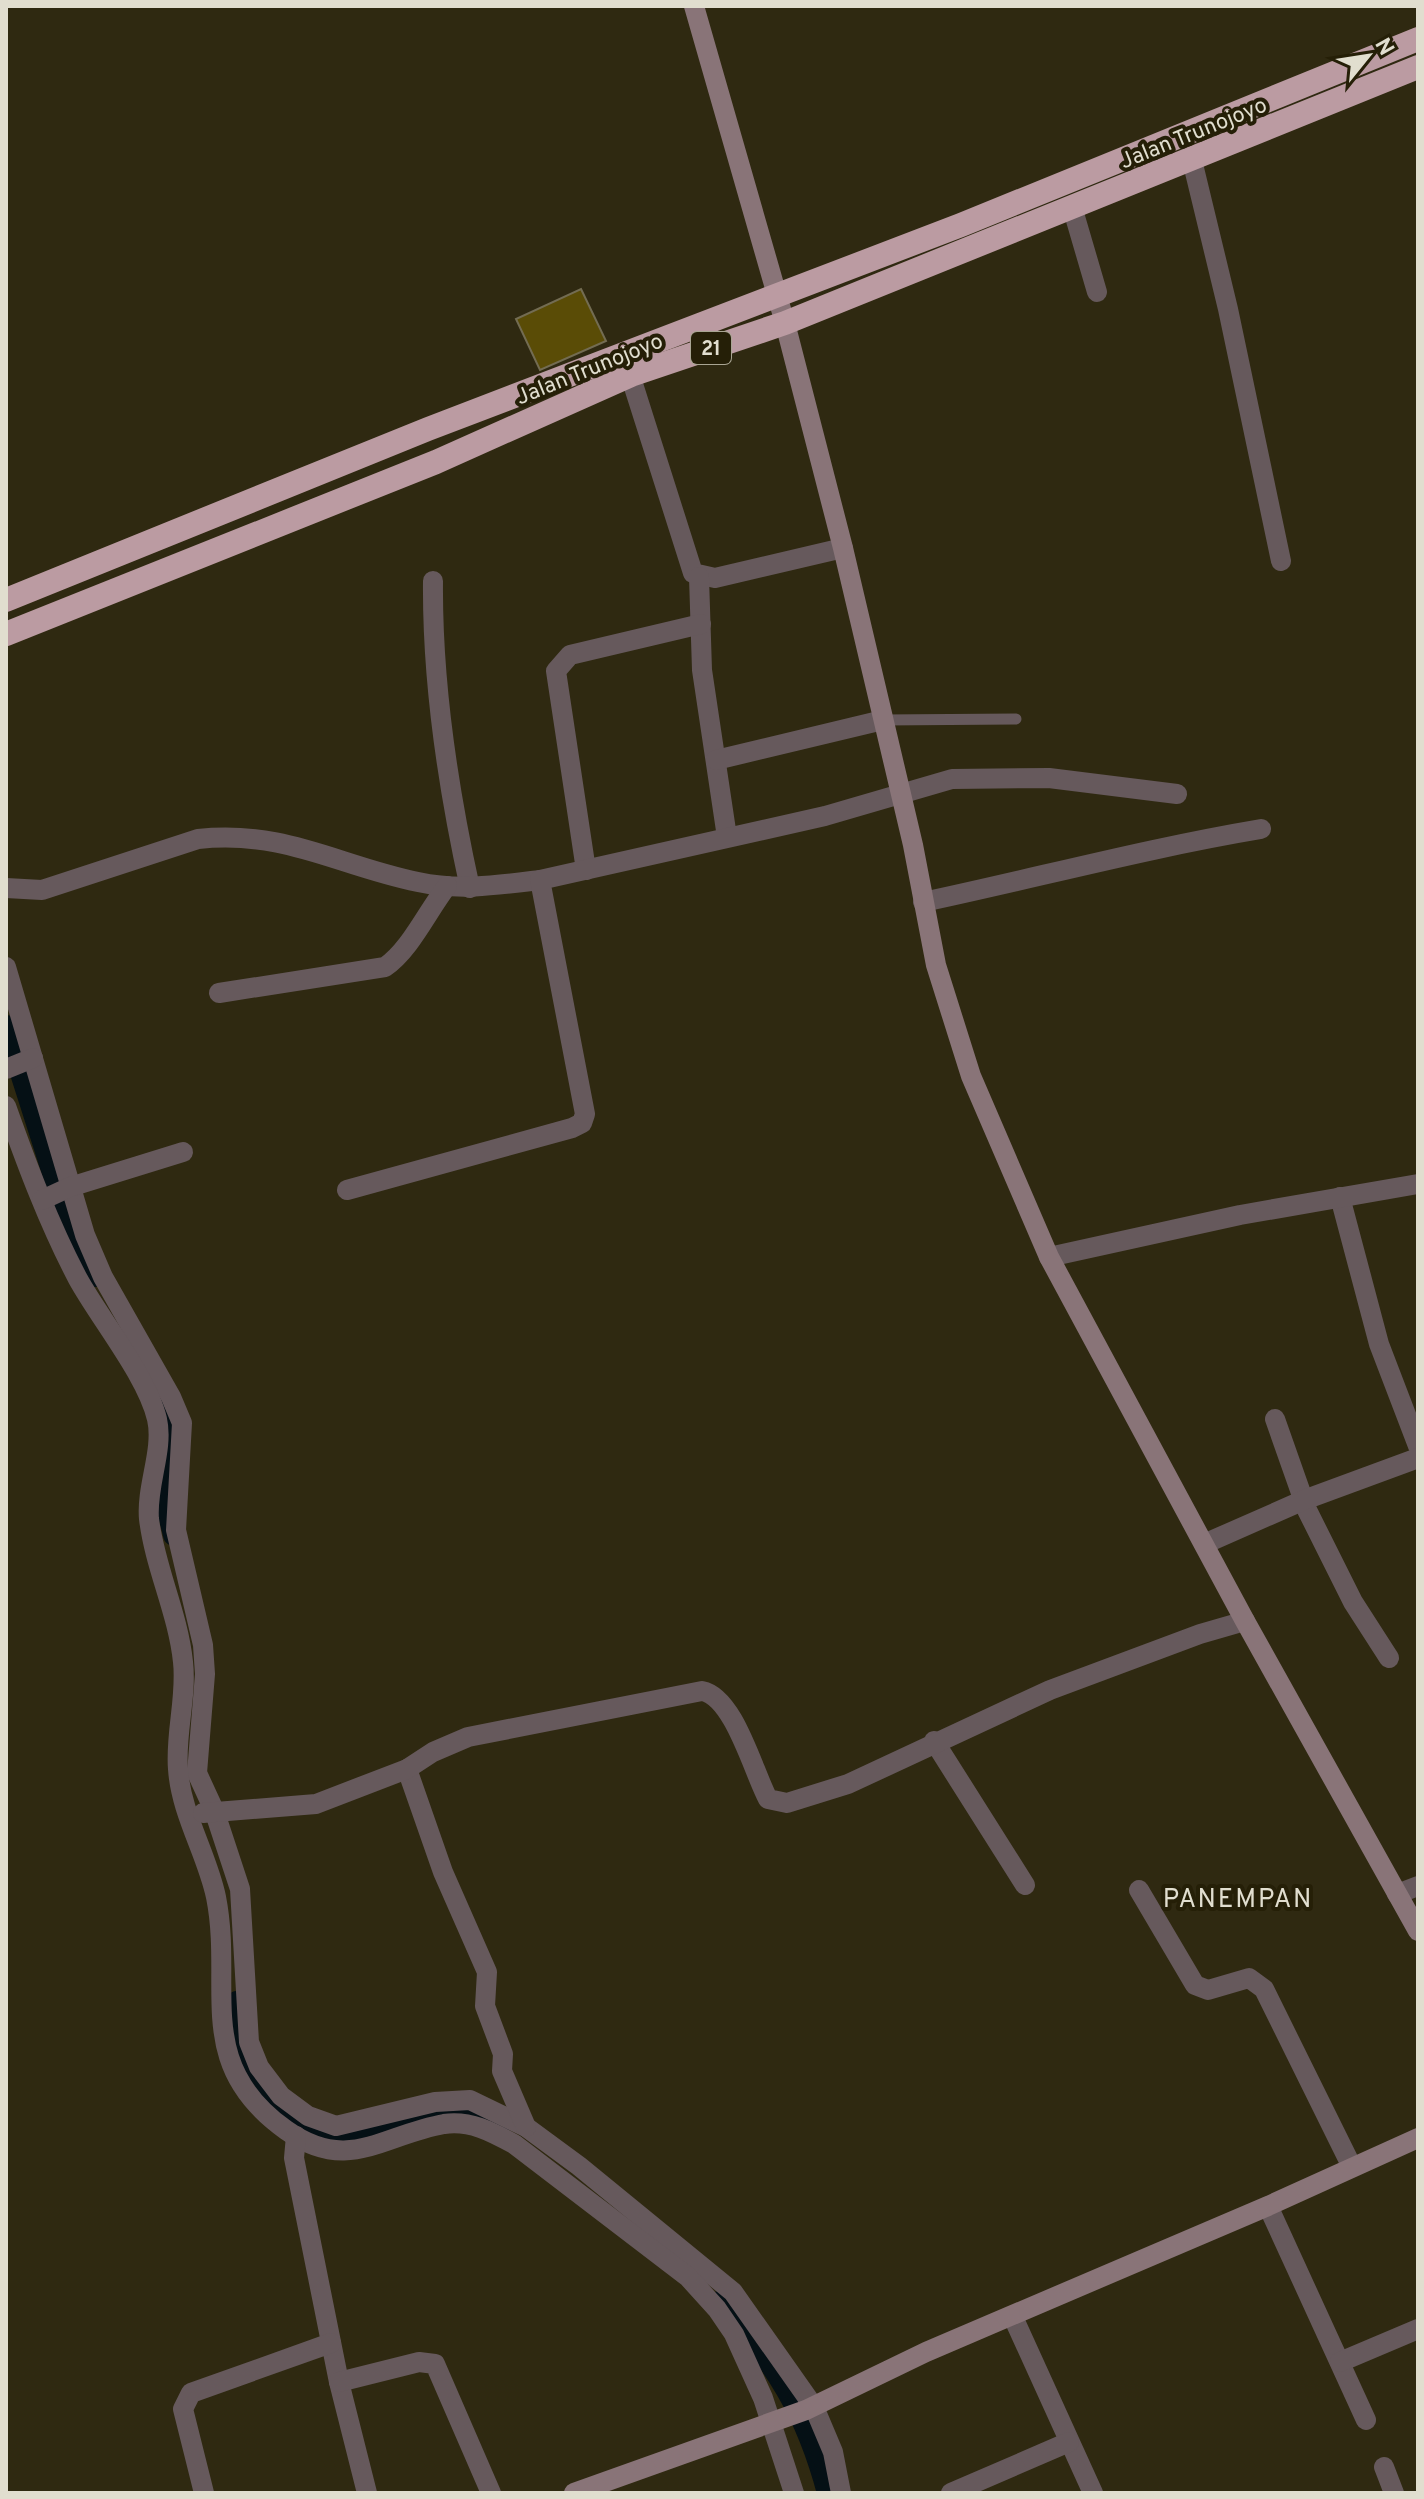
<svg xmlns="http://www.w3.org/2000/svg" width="1424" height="2499" viewBox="0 0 1424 2499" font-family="Overpass,sans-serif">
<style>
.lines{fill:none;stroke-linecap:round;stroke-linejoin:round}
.canal{stroke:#051015;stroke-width:22}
.building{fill:#5a4c06;stroke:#736c52;stroke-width:2}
.lane{stroke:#66595c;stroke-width:11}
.street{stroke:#66595c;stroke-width:20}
.secondary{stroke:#897478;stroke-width:20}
.highway{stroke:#bb9ba2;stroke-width:24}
.labels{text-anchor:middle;stroke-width:8;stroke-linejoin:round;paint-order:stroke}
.shield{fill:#251f07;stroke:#a9a593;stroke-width:2}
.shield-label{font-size:20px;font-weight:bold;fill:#e1decf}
.street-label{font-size:22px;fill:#e1decf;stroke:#251f07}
.quarter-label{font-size:26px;letter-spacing:2px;fill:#e1decf;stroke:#251f07}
</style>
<rect width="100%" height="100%" fill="#2f2911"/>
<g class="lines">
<!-- canal -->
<g class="canal">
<path d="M6 1026 73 1236 95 1276"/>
<path d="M160 1394C185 1440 162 1452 164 1491 165 1506 171 1521 174 1535"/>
<path d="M237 2002 239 2037 263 2089 281 2113 300 2126 335 2138 482 2112 501 2123"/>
<path d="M719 2302C775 2361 807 2413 828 2493"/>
</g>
</g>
<!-- building -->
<path class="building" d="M581 289 606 341 540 370 516 319Z"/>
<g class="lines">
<!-- lane -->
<path class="lane" d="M883 720 1016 719"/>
<!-- street -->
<g class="street">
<path d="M1192 160 1228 309 1281 561"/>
<path d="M1073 210 1097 292"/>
<path d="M626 362 693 573 715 578 843 548"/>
<path d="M699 577 702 670 727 837"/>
<path d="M433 581C432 684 448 788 470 888"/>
<path d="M716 760 883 720"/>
<path d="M586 870 556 671 570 655 701 624"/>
<path d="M6 888 42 890 198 839C286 830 336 865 418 882 459 891 499 885 540 880"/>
<path d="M923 902C1036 878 1148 848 1261 829"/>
<path d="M6 967 85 1235 103 1277 171 1397 182 1423 176 1530 203 1645 205 1674 197 1773 214 1810 240 1889 249 2042 259 2067 281 2096 308 2116 336 2126 435 2102 470 2100 526 2127 579 2166 733 2292 814 2407 833 2452 841 2493"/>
<path d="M219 993 385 967C410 950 427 912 447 886"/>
<path d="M6 1069 33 1058"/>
<path d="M6 1106C27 1165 49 1224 78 1279 100 1319 147 1376 157 1419 164 1450 146 1486 149 1519 155 1568 178 1613 183 1662 187 1697 175 1734 178 1769 181 1814 207 1854 216 1897 234 1988 192 2063 286 2130 348 2174 382 2135 444 2124 470 2120 492 2132 514 2144L688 2277 717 2309 734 2334 763 2398 794 2493"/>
<path d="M347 1190 572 1128 582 1123 585 1114 540 880 825 816 952 779 1049 778 1177 794"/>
<path d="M1340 1197 1379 1344 1418 1446"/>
<path d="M42 1200 70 1187 183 1152"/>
<path d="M1049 1257 1240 1215 1418 1184"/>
<path d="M1275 1419 1307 1510 1353 1602 1389 1658"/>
<path d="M1204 1544 1304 1500 1418 1458"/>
<path d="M934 1741 1025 1885"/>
<path d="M407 1769 443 1872 487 1972 485 2006 503 2054 502 2071 526 2127"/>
<path d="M203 1813 316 1804 407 1769 433 1752 468 1737 702 1691C734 1697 753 1771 768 1799L787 1803 848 1784 1050 1690 1200 1634 1245 1621"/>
<path d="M1139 1890 1195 1985 1208 1990 1249 1978 1264 1989 1352 2167"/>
<path d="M1397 1894 1418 1886"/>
<path d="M296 2136 294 2158 339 2382 367 2493"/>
<path d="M1268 2206 1366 2420"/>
<path d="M1013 2317 1093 2493"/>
<path d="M1340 2362 1418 2329"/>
<path d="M339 2382 419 2362 435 2364 491 2493"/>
<path d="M1384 2467 1394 2493"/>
<path d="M204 2493 183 2409 191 2393 331 2343"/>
<path d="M951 2493 1069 2442"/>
</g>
<!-- secondary -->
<g class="secondary">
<path d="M694 6 785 323 843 548 913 845 936 965 971 1076 1049 1257 1245 1621 1418 1931"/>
<path d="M574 2493 806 2410 926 2352 1268 2206 1418 2138"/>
</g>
<!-- highway -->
<g class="highway">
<path d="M6 600 428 429 961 225 1418 39"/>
<path d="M6 634 436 462 631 375 785 323 1418 67"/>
</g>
</g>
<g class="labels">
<!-- shield labels -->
<rect class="shield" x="691" y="332" width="40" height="32" rx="6"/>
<g class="shield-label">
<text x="711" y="355">21</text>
</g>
<!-- street labels -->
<g class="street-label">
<text transform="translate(1193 132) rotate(-22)" y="8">Jalan Trunojoyo</text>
<text transform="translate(589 368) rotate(-22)" y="8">Jalan Trunojoyo</text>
</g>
<!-- quarter labels -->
<g class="quarter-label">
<text x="1238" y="1907">PANEMPAN</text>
</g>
</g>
<!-- border -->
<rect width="1424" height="2499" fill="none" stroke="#e1decf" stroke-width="16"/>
<!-- north arrow -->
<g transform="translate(1368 56) rotate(60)" stroke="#251f07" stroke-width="6" paint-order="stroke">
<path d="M0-6L14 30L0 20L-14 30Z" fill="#e1decf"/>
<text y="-12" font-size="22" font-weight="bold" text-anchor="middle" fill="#e1decf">N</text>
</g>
</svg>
